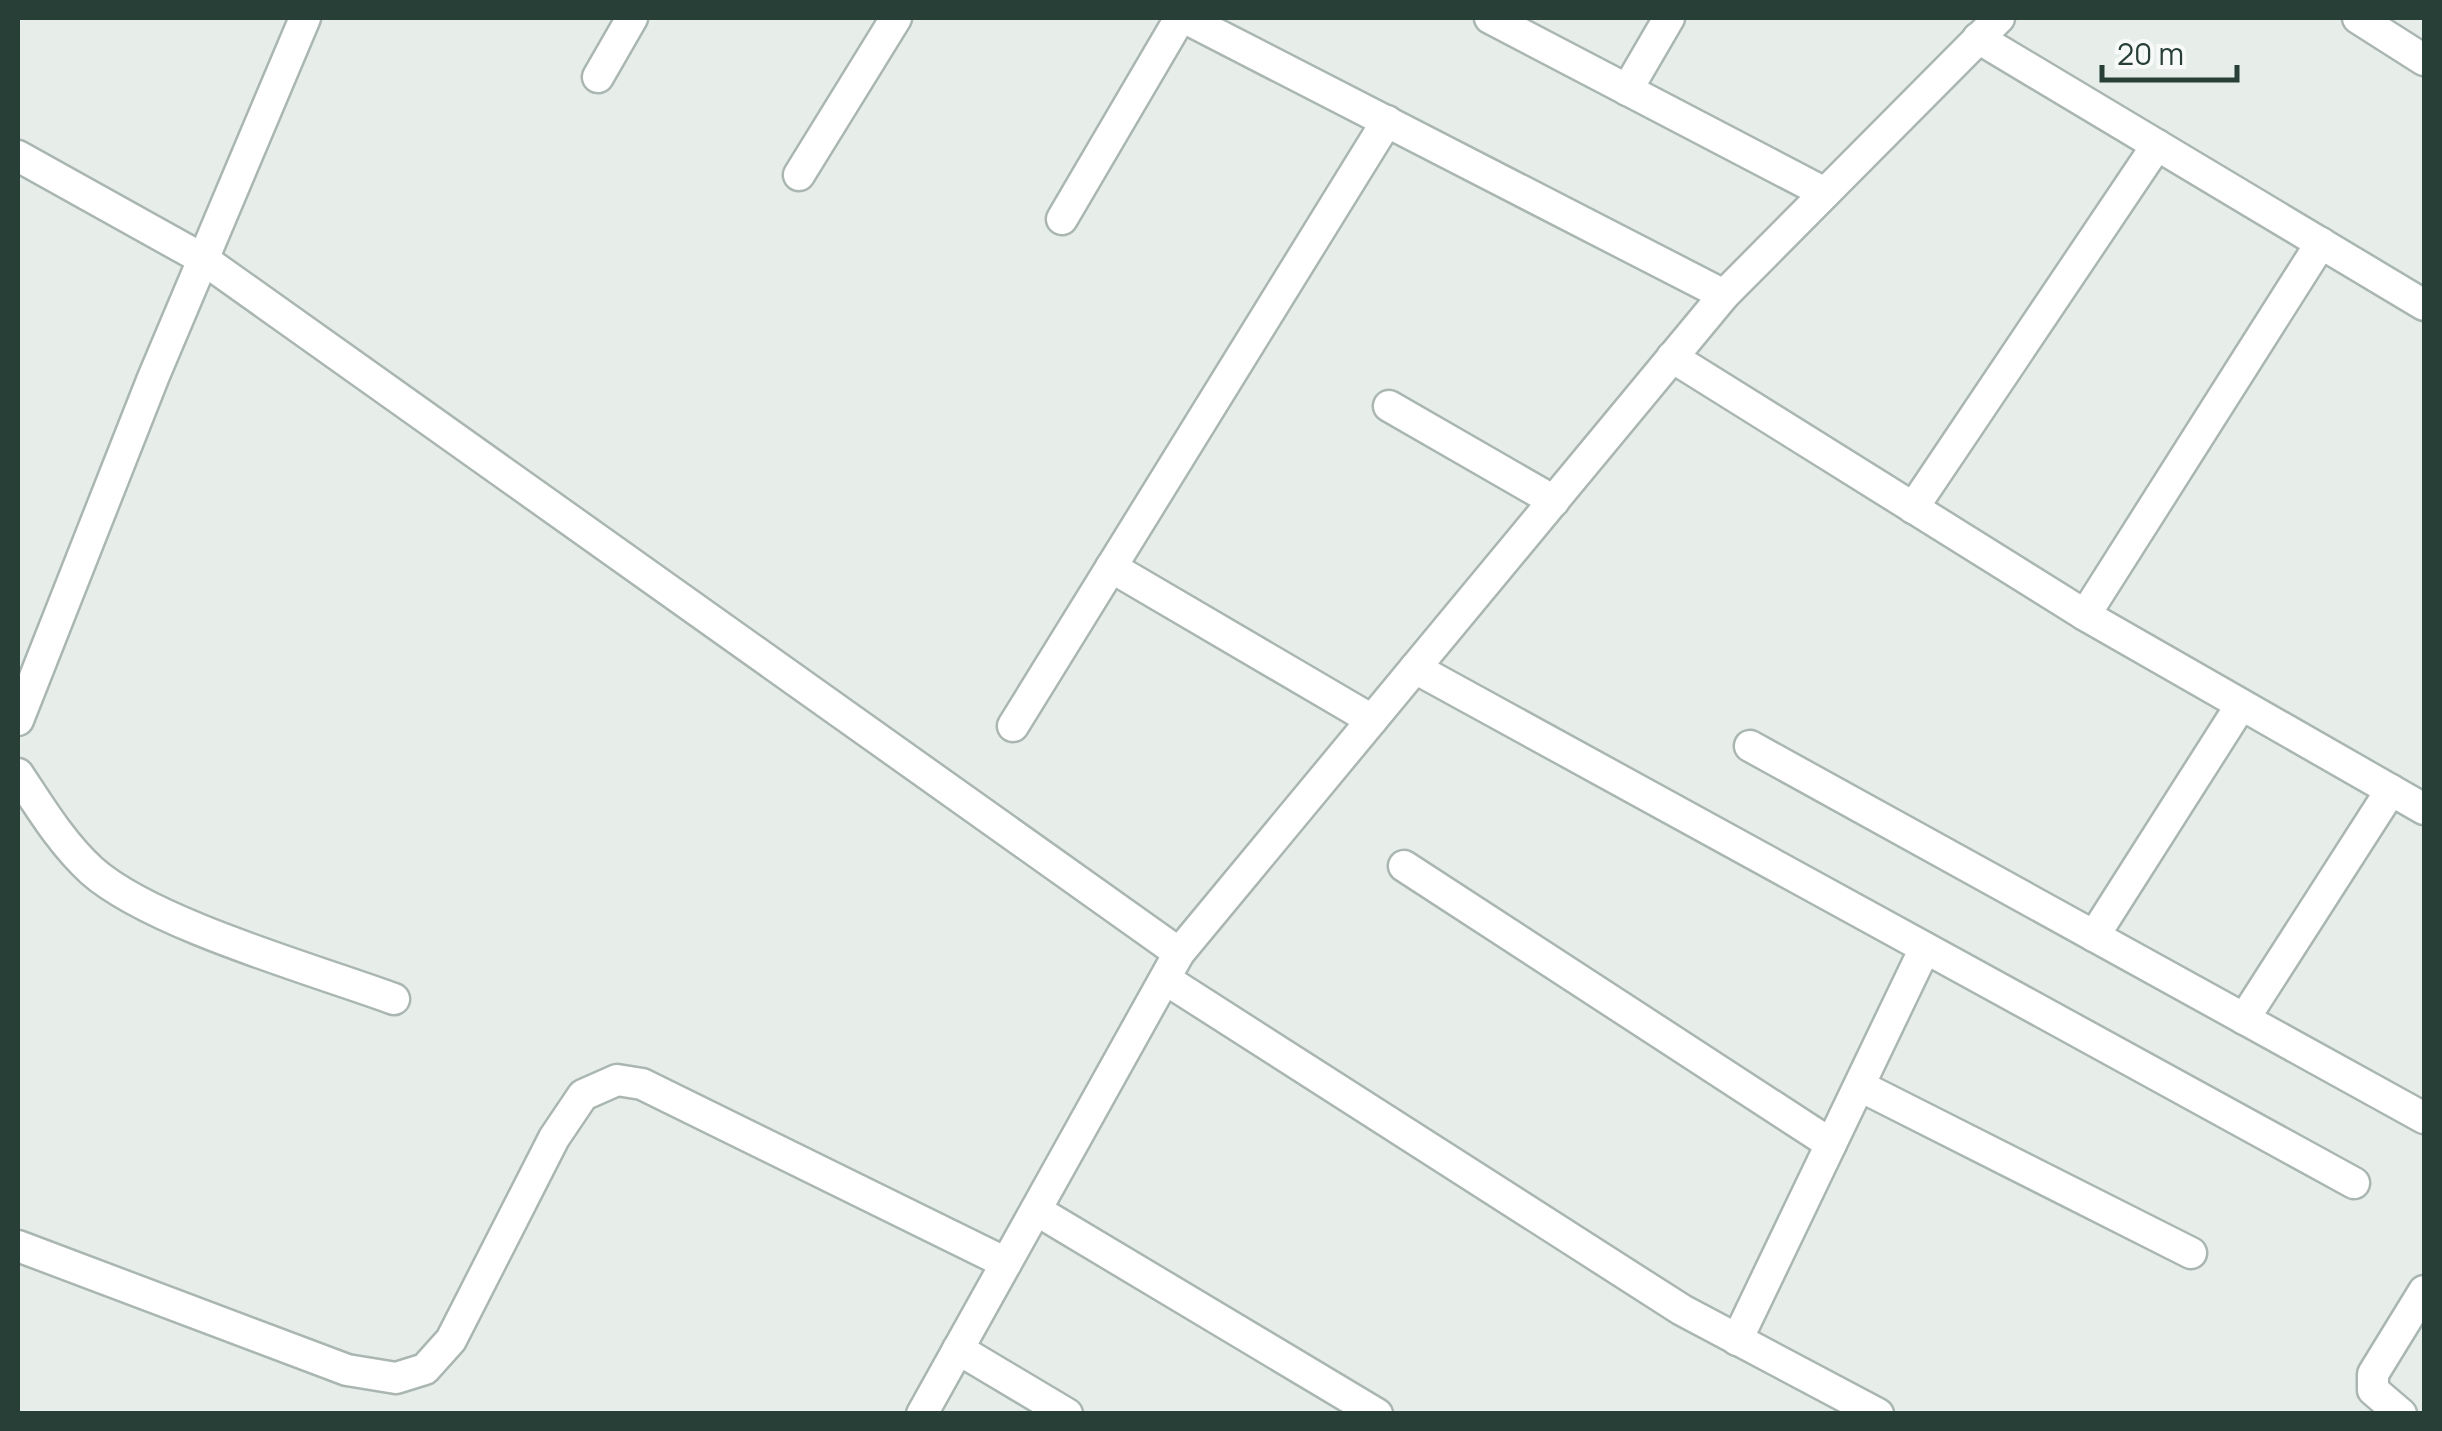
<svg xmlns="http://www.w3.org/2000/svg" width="2442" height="1431" viewBox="0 0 2442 1431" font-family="Manrope,sans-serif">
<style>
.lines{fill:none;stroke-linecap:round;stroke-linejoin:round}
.street-casing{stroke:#aab6b1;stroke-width:35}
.street{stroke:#fff;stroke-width:30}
</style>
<rect width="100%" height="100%" fill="#e7eeea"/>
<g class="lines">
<!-- street casing -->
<g class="street-casing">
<g id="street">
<path d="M1185 18 1724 295"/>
<path d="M1490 18 1825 193"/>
<path d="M2358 18 2424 60"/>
<path d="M1978 38 2424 305"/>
<path d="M598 77 632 18"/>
<path d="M1627 90 1669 18"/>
<path d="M18 156 203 259 1179 953"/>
<path d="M799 175 896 18"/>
<path d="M1062 219 1180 18"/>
<path d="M1672 357 2085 615 2424 809"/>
<path d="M1389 406 1554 501"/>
<path d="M1913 508 2157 145"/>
<path d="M1111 567 1372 720"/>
<path d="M2085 615 2321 243"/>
<path d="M1415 668 2354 1183"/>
<path d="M18 720 153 378 305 18"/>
<path d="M1013 726 1387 121"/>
<path d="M1750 746 2424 1118"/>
<path d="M18 774C40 807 62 844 92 871 152 924 315 970 394 999"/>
<path d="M1404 866 1831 1144"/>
<path d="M2094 936 2241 705"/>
<path d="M1165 979 1682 1310 1878 1414"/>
<path d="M2244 1019 2391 790"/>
<path d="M1860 1086 2191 1253"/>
<path d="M1036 1210 1377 1414"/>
<path d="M18 1246 347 1370 396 1378 425 1369 451 1340 554 1138 583 1095 617 1080 642 1084 1006 1263"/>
<path d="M1737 1340 1925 948"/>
<path d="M958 1349 1067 1414"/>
<path d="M922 1414 1179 953 1724 295 1999 18"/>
<path d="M2401 1414 2373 1390V1374L2424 1291"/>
</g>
</g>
<!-- street -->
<use href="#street" class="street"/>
</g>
<!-- border -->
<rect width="2442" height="1431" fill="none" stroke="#273f37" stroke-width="40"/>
<!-- scale -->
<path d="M2102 65v15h135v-15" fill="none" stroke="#273f37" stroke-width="5"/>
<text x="2117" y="65" font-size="30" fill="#273f37" stroke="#f7faf9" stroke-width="8" paint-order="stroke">20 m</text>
</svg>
